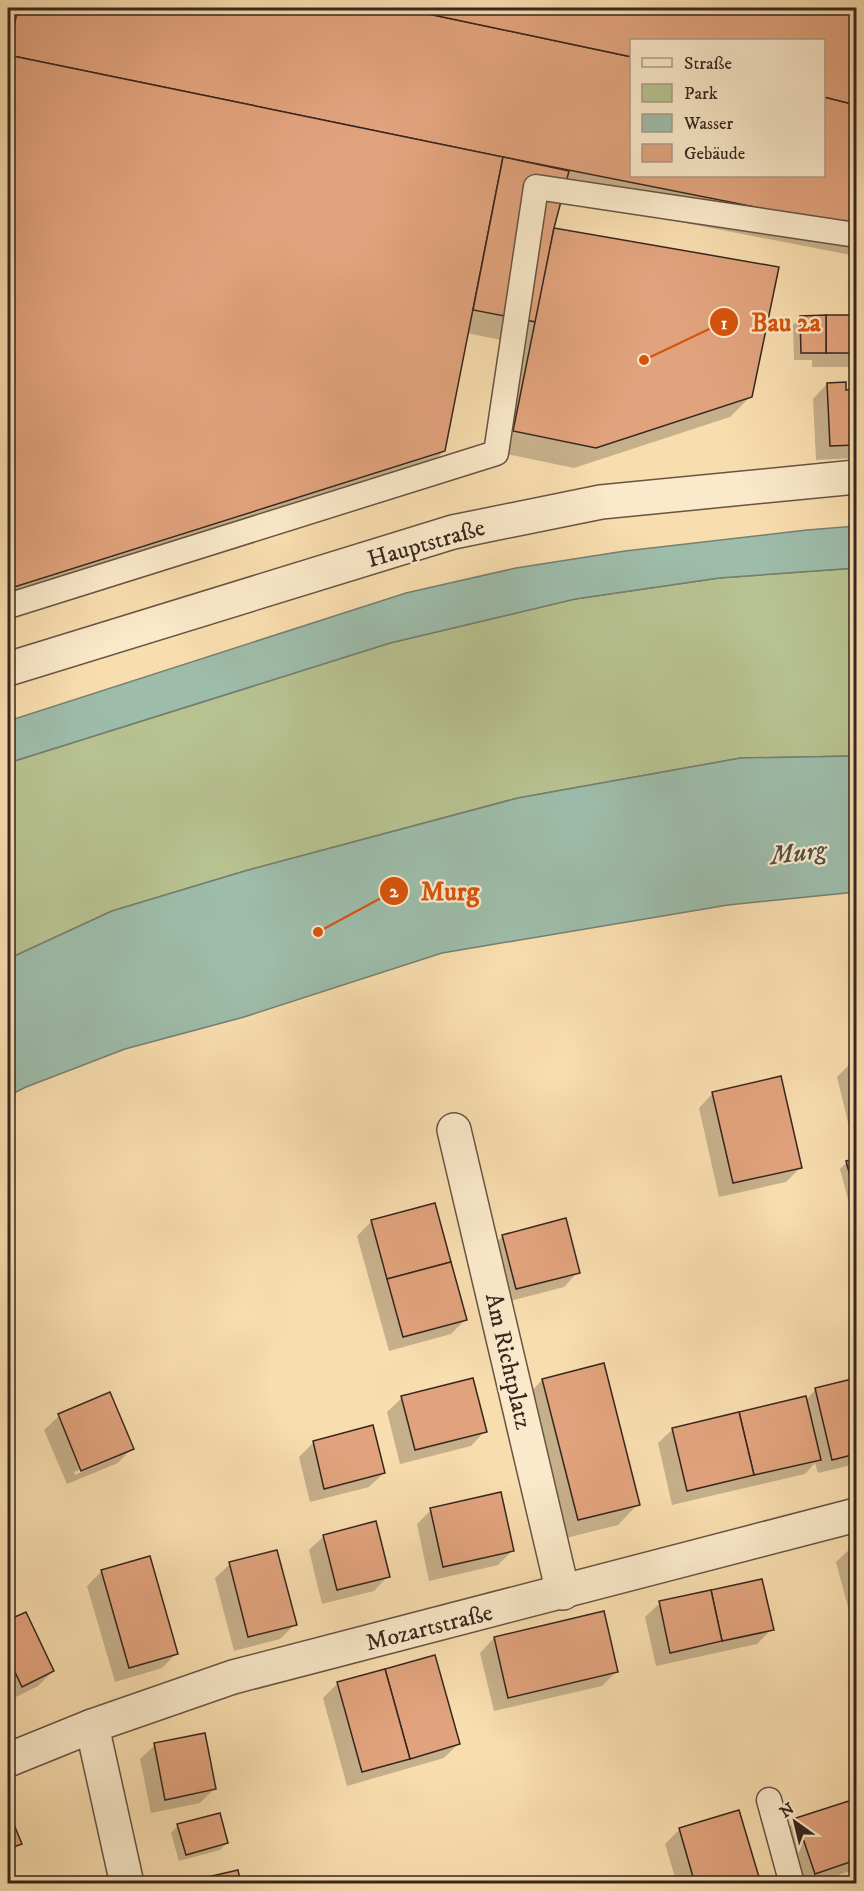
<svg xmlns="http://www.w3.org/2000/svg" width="864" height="1891" viewBox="0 0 864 1891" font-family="'IM FELL DW Pica',serif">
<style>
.green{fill:#b7c290;stroke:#787458;stroke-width:1.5}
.water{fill:#9dbcaa;stroke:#758072;stroke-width:1.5}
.shadow{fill:#0003;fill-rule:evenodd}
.building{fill:#e1a37d;stroke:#38261f;stroke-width:1.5}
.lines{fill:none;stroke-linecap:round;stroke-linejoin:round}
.service-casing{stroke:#685443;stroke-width:27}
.minor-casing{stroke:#685443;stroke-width:36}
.tertiary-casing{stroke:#685443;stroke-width:36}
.service{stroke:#fae9ca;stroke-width:24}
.minor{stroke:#fae9ca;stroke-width:33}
.tertiary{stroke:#fae9ca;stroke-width:33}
.labels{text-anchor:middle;stroke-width:4.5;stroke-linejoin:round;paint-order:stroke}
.street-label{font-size:24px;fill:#38261f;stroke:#fae9ca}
.water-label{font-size:26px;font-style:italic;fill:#514c42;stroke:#fae9ca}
.leader{fill:none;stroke:#d6540e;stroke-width:2}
.callout-dot{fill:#d6540e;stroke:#fae9ca;stroke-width:2}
.mark-label{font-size:18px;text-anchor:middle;font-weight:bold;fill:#fff}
.callout-label{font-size:26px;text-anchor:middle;font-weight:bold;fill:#d6540e;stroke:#fae9ca;stroke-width:4.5;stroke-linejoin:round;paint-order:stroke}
</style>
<rect width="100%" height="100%" fill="#f8ddae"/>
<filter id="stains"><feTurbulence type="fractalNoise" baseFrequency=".00333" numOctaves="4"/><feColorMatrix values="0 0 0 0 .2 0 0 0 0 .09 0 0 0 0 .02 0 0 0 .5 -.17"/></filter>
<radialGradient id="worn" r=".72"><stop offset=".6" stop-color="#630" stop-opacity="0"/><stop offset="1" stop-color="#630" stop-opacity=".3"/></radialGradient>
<!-- green -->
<path class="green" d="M856 568V756L741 758 518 798 245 871 112 911 8 959V763L390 643 575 599 719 578Z"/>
<!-- water -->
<g class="water">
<path d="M856 526V568L719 578 575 599 390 643 8 763V721L406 593 516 568 625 551 807 530Z"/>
<path d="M856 756V892L728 905 442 953 244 1017 125 1049 26 1087 8 1096V959L112 911 245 871 518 798 741 758Z"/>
</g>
<!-- shadow -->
<g class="shadow">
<path d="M8 8H856V256L561 199 553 230 751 396 730 417 574 468 493 451 516 343 467 333 444 451 423 472 8 602ZM632 40H824V176H632Z"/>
<path d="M801 317H856V367H812V360H794L793 325Z"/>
<path d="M827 384 845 391 856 390V458L816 460 813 399Z"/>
<path d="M856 1062V1138L852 1139 837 1077 851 1063Z"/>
<path d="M713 1093 800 1168 786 1182 719 1197 699 1108Z"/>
<path d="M856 1159V1230L840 1169 847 1162Z"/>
<path d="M372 1221 465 1320 451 1334 389 1351 357 1236Z"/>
<path d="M503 1236 578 1272 564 1287 502 1303 488 1250Z"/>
<path d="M856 1379V1464L818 1473 815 1463 805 1474 672 1505 658 1443 673 1429 806 1400 815 1390Z"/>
<path d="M542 1380 638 1504 618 1525 558 1540 522 1401Z"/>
<path d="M110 1394 132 1448 118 1463 67 1484 44 1430 59 1416ZM117 1454V1457L75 1475 74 1472Z"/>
<path d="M402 1398 485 1431 471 1446 400 1464 387 1412Z"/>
<path d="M314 1442 384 1473 369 1487 310 1502 299 1457Z"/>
<path d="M431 1510 512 1551 498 1565 429 1581 417 1524Z"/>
<path d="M324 1536 388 1576 374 1591 322 1604 309 1550Z"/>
<path d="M856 1546V1617L851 1618 836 1562 851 1548Z"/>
<path d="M230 1564 295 1624 280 1639 234 1651 215 1578Z"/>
<path d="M102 1571 176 1654 162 1668 115 1682 87 1586Z"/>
<path d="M660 1603 772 1629 757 1644 656 1666 645 1617Z"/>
<path d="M26 1614 53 1671 38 1686 8 1701V1622Z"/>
<path d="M494 1638 617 1671 602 1686 494 1711 480 1653Z"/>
<path d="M434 1657 458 1744 444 1758 347 1786 323 1698 337 1684Z"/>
<path d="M155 1745 214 1789 200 1803 151 1813 140 1759Z"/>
<path d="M854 1801 856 1809V1869L812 1884H799L783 1834 797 1819Z"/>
<path d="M8 1814 20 1843 8 1856Z"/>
<path d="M178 1825 227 1843 220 1850 179 1861 171 1833Z"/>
<path d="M680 1829 757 1877 750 1884H677L665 1844Z"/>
</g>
<!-- building -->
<g class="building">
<path d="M18 8H400L632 57V176H824V97L856 105V227L503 157 8 55Z"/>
<path d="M400 8H856V105L824 97V40H632V57Z"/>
<path d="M8 55 503 157 445 451 8 589Z"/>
<path d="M503 157 569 171 554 228 536 322 473 310Z"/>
<path d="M554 228 779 267 752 397 596 448 513 431Z"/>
<rect x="826" y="315" width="30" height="38"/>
<path d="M826 315V353H801L800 316Z"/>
<path d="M846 382V390L856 389V445L830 446 827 383Z"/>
<path d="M781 1076 802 1168 733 1183 712 1092Z"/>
<path d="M856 1158V1198L846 1161Z"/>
<path d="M435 1203 451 1262 387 1279 371 1220Z"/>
<path d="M566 1218 580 1273 516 1289 502 1235Z"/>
<path d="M451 1262 467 1320 403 1337 387 1279Z"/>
<path d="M604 1363 640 1505 578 1520 542 1379Z"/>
<path d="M473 1378 487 1432 415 1450 401 1396Z"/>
<path d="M856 1378V1454L832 1460 815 1388Z"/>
<path d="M110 1392 134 1449 81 1471 58 1414Z"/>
<path d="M806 1396 821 1460 754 1475 739 1412Z"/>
<path d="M739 1412 754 1475 687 1491 672 1428Z"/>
<path d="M373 1425 385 1473 324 1489 313 1441Z"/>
<path d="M501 1492 514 1551 443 1567 430 1508Z"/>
<path d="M376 1521 390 1577 337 1590 323 1535Z"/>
<path d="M277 1550 297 1625 248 1637 229 1562Z"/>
<path d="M150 1556 178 1654 129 1668 101 1570Z"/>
<path d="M762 1579 774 1630 722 1641 711 1590Z"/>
<path d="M711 1590 722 1641 670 1653 659 1601Z"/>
<path d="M604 1611 618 1672 508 1698 494 1637Z"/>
<path d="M26 1612 54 1671 22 1687 8 1657V1620Z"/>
<path d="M435 1655 460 1744 410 1759 385 1669Z"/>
<path d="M385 1669 410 1759 362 1772 337 1682Z"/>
<path d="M205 1733 216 1789 165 1800 154 1743Z"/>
<path d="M855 1799 856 1804V1860L815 1874 796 1818Z"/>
<path d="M8 1810 22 1844 8 1849Z"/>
<path d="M739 1810 759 1877 737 1884H695L679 1828Z"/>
<path d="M220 1813 228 1843 186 1855 177 1824Z"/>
<path d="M238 1870 241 1884 182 1883Z"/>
</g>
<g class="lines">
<!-- service casing -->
<g class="service-casing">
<g id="service">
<path d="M8 606 496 453 536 187 856 235"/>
<path d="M769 1800 792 1884"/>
</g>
</g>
<!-- minor casing -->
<g class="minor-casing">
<g id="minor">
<path d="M454 1130 563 1593"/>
<path d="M92 1726 127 1884"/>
<path d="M8 1760 92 1726 233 1677 856 1515"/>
</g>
</g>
<!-- tertiary casing -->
<g class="tertiary-casing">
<path id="tertiary" d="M8 669 453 532 601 502 856 477"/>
</g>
<!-- service -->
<use href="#service" class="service"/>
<!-- minor -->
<use href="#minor" class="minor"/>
<!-- tertiary -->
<use href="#tertiary" class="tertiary"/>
</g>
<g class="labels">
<!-- street labels -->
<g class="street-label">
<text transform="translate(426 543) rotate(-16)" y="8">Hauptstraße</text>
<text transform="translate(509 1361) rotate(77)" y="8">Am Richtplatz</text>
<text transform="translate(429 1627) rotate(-14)" y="8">Mozartstraße</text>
</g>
<!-- water labels -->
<g class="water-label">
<text transform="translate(798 852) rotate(-7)" y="9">Murg</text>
</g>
</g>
<!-- callouts -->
<path class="leader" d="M644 360L724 322M318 932L394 891"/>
<g class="callout-dot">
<circle cx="644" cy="360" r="6"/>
<circle cx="318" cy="932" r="6"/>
<circle cx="724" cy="322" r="15"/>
<circle cx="394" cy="891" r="15"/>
</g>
<g class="mark-label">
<text x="724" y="329">1</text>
<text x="394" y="897">2</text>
</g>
<g class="callout-label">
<text x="786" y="331">Bau 2a</text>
<text x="450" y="900">Murg</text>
</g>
<!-- margin -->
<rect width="864" height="1891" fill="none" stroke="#f8ddae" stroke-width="30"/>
<rect x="9" y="9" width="846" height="1873" fill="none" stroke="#38261f" stroke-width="3"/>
<rect x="15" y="15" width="834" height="1861" fill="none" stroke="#38261f" stroke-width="1.5"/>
<!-- legend -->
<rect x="630" y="39" width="195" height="138" fill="#fae9ca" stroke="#ac9b86" stroke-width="1.5"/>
<rect x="642" y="58" width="30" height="9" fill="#fae9ca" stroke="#ac9b86" stroke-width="1.5"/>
<text x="684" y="69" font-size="18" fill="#38261f">Straße</text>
<rect x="642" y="84" width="30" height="18" fill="#b7c290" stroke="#ac9b86" stroke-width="1.5"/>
<text x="684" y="99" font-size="18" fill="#38261f">Park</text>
<rect x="642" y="114" width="30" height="18" fill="#9dbcaa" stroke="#ac9b86" stroke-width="1.5"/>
<text x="684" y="129" font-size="18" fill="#38261f">Wasser</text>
<rect x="642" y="144" width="30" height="18" fill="#e1a37d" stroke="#ac9b86" stroke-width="1.5"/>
<text x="684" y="159" font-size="18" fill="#38261f">Gebäude</text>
<!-- north arrow -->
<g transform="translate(795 1822) rotate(326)" stroke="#fae9ca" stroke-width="4.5" paint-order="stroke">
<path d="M0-4.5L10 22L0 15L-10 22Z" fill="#38261f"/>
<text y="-9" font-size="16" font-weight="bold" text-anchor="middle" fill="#38261f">N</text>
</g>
<rect width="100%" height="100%" filter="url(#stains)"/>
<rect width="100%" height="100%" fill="url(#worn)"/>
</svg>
